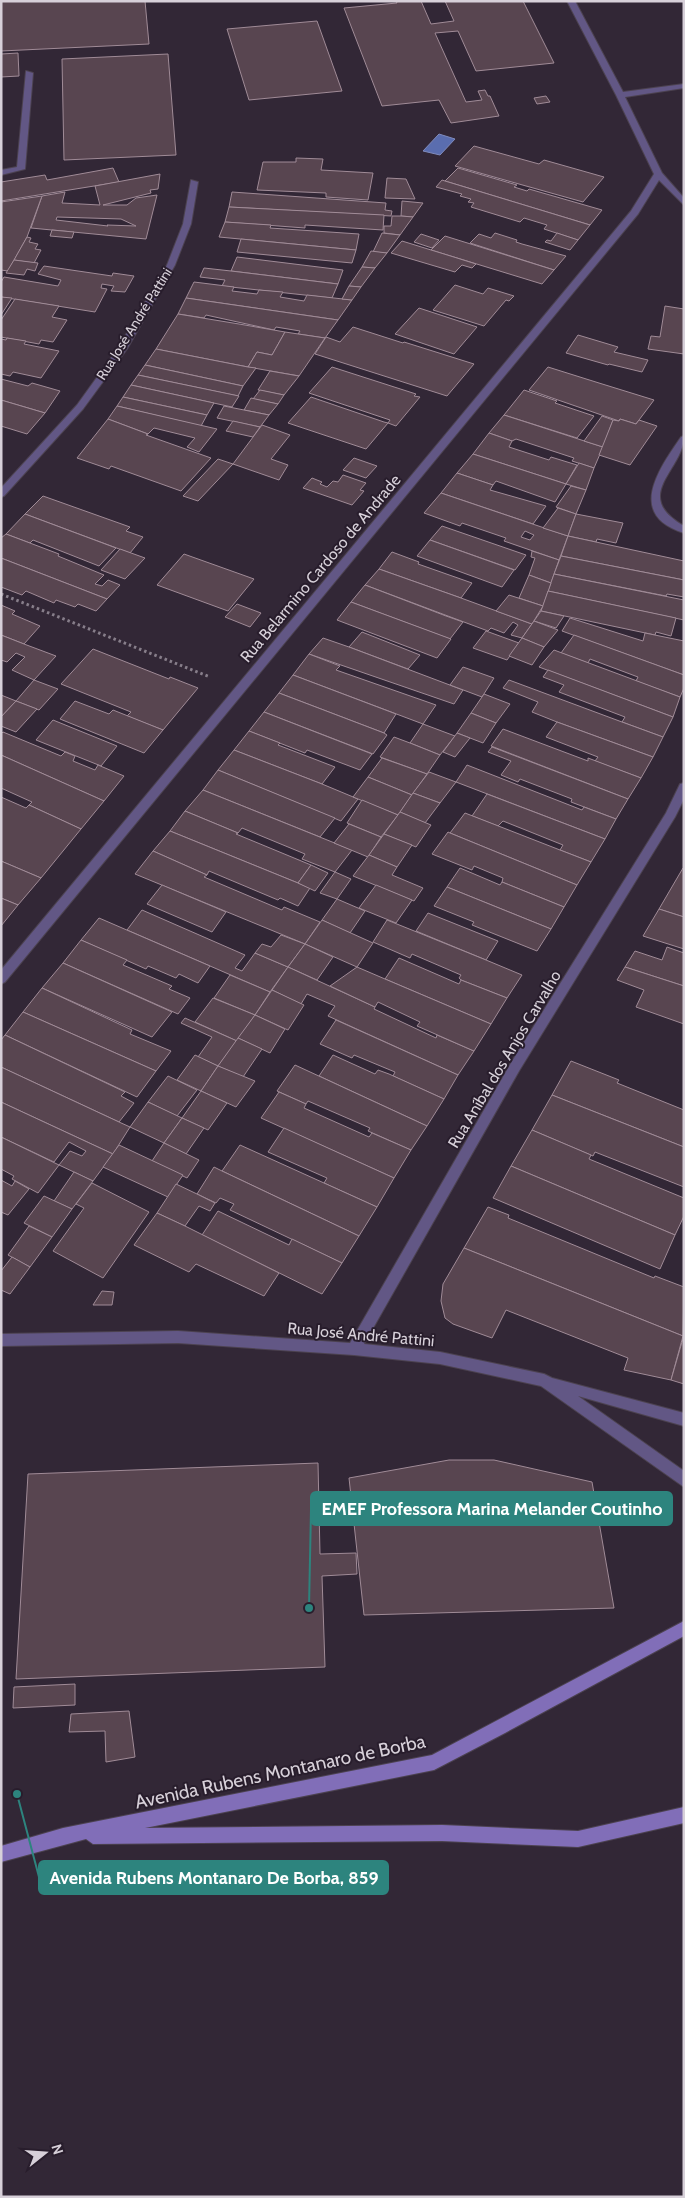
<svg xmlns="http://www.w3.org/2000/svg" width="685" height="2198" viewBox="0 0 685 2198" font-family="Cabin,sans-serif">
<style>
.water{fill:#5a6daf;stroke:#808bbc}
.building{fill:#584550;stroke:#a08b97;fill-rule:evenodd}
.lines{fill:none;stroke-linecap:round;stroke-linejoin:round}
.lane-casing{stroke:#4c4250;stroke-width:2}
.street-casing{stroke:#4c4250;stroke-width:2}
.secondary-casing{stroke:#4c4250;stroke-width:2}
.path{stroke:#877e8a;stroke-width:3;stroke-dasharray:2.5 3;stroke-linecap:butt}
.lane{fill:#625785;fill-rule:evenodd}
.street{fill:#625785;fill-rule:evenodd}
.secondary{fill:#816eb8;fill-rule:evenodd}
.labels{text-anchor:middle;stroke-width:4;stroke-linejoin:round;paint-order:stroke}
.far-street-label{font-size:14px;fill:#d7d0d9;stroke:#281d2c}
.street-label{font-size:16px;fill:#d7d0d9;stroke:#281d2c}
.near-street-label{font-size:19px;fill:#d7d0d9;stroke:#281d2c}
.leader{fill:none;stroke:#2d847e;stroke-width:2}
.callout-dot{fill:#2d847e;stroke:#281d2c;stroke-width:2}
.callout{fill:#2d847e;stroke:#2d847e;stroke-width:2}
.callout-label{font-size:18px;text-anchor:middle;font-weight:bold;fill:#fff}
</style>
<rect width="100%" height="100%" fill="#322736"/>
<!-- water -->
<path class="water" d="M439 134 455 139 440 155 423 151Z"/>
<!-- building -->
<g class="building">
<path d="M1 1H145L149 44 1 51Z"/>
<path d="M396 1H421L431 24 454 21 445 1H523L554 63 476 71 458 31 435 33 466 102 482 100 478 91 485 90 488 96H490L499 116 451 123 439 100 382 106 344 8 397 3Z"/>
<path d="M317 21 342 91 249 100 227 29Z"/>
<path d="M18 53 19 76 1 77V54Z"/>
<path d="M168 54 176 155 64 160 62 59Z"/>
<path d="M546 96 550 102 537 104 534 98Z"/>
<path d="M474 146 539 164 544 160 604 177 583 202 455 166Z"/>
<path d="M296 158 323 159 321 170 373 173 368 200 326 197V193L257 190 263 162H296Z"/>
<path d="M113 168 119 182 1 201V182L45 175 47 180Z"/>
<path d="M458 168 517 185 514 187 527 191 529 189 602 210 590 225 445 181Z"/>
<path d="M160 174 158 189 150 190 151 193 103 205H127L136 198 157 195 146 239 31 228 42 196 65 192 62 203 100 205 95 186ZM57 217 121 219 136 226 107 225 108 226 56 220Z"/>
<path d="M387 178 406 179 415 199 385 198Z"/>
<path d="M442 180 445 181 590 225 578 240 544 229 547 225 524 218 520 222 471 207 474 203 468 202 471 199 460 196 462 194 436 187Z"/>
<path d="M232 192 386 203 385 210 392 211 391 216 229 207Z"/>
<path d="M42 196 27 237 8 271 1 270V202Z"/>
<path d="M402 201 423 203 413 217 401 216Z"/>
<path d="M229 207 384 215 383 230 305 225V228L225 222Z"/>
<path d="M392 216H401L413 217 400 235 384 233V226H391Z"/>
<path d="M225 222 271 225 270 228 359 234 356 250 219 237Z"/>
<path d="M52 230 74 232 72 238 50 236Z"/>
<path d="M382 233 400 235 387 253 373 252Z"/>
<path d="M495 233 517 240 516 242 522 244 566 256 554 270 470 243 479 234 491 238Z"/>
<path d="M557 233 578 240 570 250 545 242 547 240 551 241Z"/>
<path d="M421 234 439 240 432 248 414 242Z"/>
<path d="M445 236 554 270 542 284 431 250Z"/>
<path d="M27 237 31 238 29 242 38 244 35 249 41 250 34 263 14 260Z"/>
<path d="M241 239 262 241 356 250 352 263 237 252Z"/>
<path d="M402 241 457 258 476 264 472 268 462 265 455 272 391 253Z"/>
<path d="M371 251 387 253 375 268 362 267Z"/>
<path d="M237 257 343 270 338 284 231 271Z"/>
<path d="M14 260 38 263 35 271 27 269 24 275 6 273Z"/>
<path d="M44 266 112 276 113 273 134 276 125 292 111 291 114 286 102 284 101 288 107 289 95 312 1 297V282L4 277 58 286 61 280 38 274Z"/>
<path d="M362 267 375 268 361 287 349 286Z"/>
<path d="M204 268 231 271 338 284 332 298 222 286 225 280 200 277Z"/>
<path d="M194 282 234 287 232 291 257 294 259 290 283 292 280 297 304 301 307 295 352 300 338 320 186 298Z"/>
<path d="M455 285 483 294 488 288 514 296 509 301 506 300 484 326 433 310Z"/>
<path d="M349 286 361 287 352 300 342 299Z"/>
<path d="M1 297 12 298 1 315Z"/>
<path d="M186 298 338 320 325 338 298 334 300 331 276 327 274 330 206 315 204 318 178 314Z"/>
<path d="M15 299 59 306 52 317 67 320 53 342 41 340 39 344 1 337V320Z"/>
<path d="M665 306 684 309V354L648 349 651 336 660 337Z"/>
<path d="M419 308 477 327 454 354 395 334Z"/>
<path d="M178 314 239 324 285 332 272 355 257 352 248 367 156 349Z"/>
<path d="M353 327 403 343 404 342 474 364 447 396 315 354 326 337 340 342Z"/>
<path d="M285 332 325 338 299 376 248 367 257 352 272 355Z"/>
<path d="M578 335 618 347 614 352 648 360 642 372 609 364 608 365 566 353Z"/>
<path d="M7 338 26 341 24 344 59 351 41 378 13 372 10 376 1 374V339L6 340Z"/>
<path d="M156 349 248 367 256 368 243 386 145 365Z"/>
<path d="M145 365 243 386 238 396 138 375Z"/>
<path d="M332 367 416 394 414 396 420 397 396 426 388 423 390 420 309 393Z"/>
<path d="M548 367 599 383 654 400 636 424 620 419 619 421 529 390Z"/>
<path d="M270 371 299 376 284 395 258 390Z"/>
<path d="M138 375 239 396 232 407 131 385Z"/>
<path d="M1 379 28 386 32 383 60 391 45 413 1 400Z"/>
<path d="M131 385 214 403 207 415 123 397Z"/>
<path d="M260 390 284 395 278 404 253 399Z"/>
<path d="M524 390 557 401 555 403 594 416 577 438 504 415Z"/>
<path d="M123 397 207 415 201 426 117 406Z"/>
<path d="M311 397 384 422 388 423 366 449 288 423Z"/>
<path d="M251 398 278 404 269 415 244 410Z"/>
<path d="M1 400 45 413 27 434 1 426Z"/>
<path d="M117 406 217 429 199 452 187 447 195 438 154 428 148 434 108 419Z"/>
<path d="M224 406 269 415 260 427 217 418Z"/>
<path d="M504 415 603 447 594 468 572 461 574 458 516 439 512 441 489 433Z"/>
<path d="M602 416 613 420 603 447 584 441Z"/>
<path d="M108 419 148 434 146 435 211 458 181 491 111 466 109 469 77 458Z"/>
<path d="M620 419 636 424 639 420 657 426 630 465 599 455 613 420 619 421Z"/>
<path d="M233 421 260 427 253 437 226 431Z"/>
<path d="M262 425 290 435 271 459 288 465 279 480 233 464Z"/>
<path d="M489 433 512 441 509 447 549 460 551 457 577 465 566 484 473 454Z"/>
<path d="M473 454 566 484 555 502 496 481 493 485 457 473Z"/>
<path d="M354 458 377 466 366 478 343 470Z"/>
<path d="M218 459 233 464 198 501 183 496Z"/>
<path d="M579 463 594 468 586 490 566 484Z"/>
<path d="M457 473 493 485 490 490 546 506 533 524 441 493Z"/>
<path d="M343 475 366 483 360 490 364 491 352 505 303 488 312 478 322 482 320 484 327 487 333 481 338 482Z"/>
<path d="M571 486 586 490 576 514 556 507Z"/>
<path d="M441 493 568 536 559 560 504 541 506 538 462 523 460 526 424 513ZM525 531 534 535 530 540 521 537Z"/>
<path d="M43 496 130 527 126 531 143 537 130 553 25 514Z"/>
<path d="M558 508 576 514 568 536 543 528Z"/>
<path d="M25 514 116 548 99 566 33 540 30 543 6 534Z"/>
<path d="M576 514 623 523 616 543 597 539 596 542 568 536Z"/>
<path d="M442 526 526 555 515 570 430 540Z"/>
<path d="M6 534 59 554 58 556 104 575 95 584 102 586 108 580 120 585 107 599 1 558V538Z"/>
<path d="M568 536 684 561V580L561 556Z"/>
<path d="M430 540 514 570 502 587 417 556Z"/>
<path d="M120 549 145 558 125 579 101 570Z"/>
<path d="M532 551 559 560 551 583 529 575 535 558 531 557Z"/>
<path d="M392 552 419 562 418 564 472 583 461 598 379 569Z"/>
<path d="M184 554 254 579 228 611 157 585Z"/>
<path d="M561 556 684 580V597L667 594 666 596 554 574Z"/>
<path d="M1 558 107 599 96 611 78 604 75 607 56 600 54 603 26 591 22 595 1 587Z"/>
<path d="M379 569 461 598 532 624 522 638 511 635 518 625 513 622 504 633 491 628 488 631 365 585Z"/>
<path d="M554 574 684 600V620L548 591Z"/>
<path d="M529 575 551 583 543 606 519 598Z"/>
<path d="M365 585 446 616 463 622 450 639 351 602Z"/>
<path d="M548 591 676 618 671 636 656 632 655 635 541 611Z"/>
<path d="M509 595 543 606 532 624 496 611Z"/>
<path d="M351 602 451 639 437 658 337 620Z"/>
<path d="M237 604 261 613 250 627 225 617Z"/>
<path d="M1 605 15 611 12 614 40 626 24 644 1 635Z"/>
<path d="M541 611 564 616 556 628 534 621Z"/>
<path d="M570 618 643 641 645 633 684 641V675L562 631Z"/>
<path d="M534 621 558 630 544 647 522 638Z"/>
<path d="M486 631 519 643 507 660 473 648Z"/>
<path d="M362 632 420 655 408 669 349 647Z"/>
<path d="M1 635 24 644 56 656 34 680 12 670 25 657 16 653 7 662 1 660Z"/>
<path d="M574 635 684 675V688L680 697 636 681 638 677 590 659 588 663 561 653Z"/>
<path d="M323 638 349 647 463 690 454 704 309 654Z"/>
<path d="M522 638 544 647 532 665 509 656Z"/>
<path d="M93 649 169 679 170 677 198 688 163 730 127 716 131 712 61 684Z"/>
<path d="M554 650 680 697 673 717 539 667Z"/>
<path d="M309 654 340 666 336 670 436 705 423 724 293 675Z"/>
<path d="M463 667 494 678 482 697 450 685Z"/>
<path d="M548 670 673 717 663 737 622 722 625 717 559 692 564 685 543 677Z"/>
<path d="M293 675 396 714 384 733 279 693Z"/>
<path d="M34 680 58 689 39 710 16 701Z"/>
<path d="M509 680 622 722 663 737 653 757 557 722 532 712 538 702 503 688Z"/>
<path d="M279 693 384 733 387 735 373 754 264 712Z"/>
<path d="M484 694 510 704 496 723 471 713Z"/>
<path d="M1 695 16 701 1 717Z"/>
<path d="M16 701 37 709 16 732 1 726V717Z"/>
<path d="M75 701 109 714 113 710 163 730 144 753 60 719Z"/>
<path d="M264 712 372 754 360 770 307 750 305 753 249 731Z"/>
<path d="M471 713 496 723 483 743 457 733Z"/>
<path d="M53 720 117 746 101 766 36 740Z"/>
<path d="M557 722 653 757 641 778 595 761 598 757 546 737Z"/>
<path d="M423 724 455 736 440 755 410 743Z"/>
<path d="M503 729 588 761V758L641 778 628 799 491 746Z"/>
<path d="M249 731 280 743 278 745 335 767 322 784 234 750Z"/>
<path d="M3 732 61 756 65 752 75 756 73 761 95 770 98 765 124 776 104 801 1 755V734Z"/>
<path d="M457 733 470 738 455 757 443 752Z"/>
<path d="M394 737 410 743 440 755 427 774 380 757Z"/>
<path d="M492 747 628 799 616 819 571 802 572 799 520 779 518 782 501 775 511 761 488 752Z"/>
<path d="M234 750 322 784 358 799 341 821 218 770Z"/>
<path d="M1 755 104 801 81 829 29 805 32 802 1 788Z"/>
<path d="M382 758 427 774 412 795 368 777Z"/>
<path d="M467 765 582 810 584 807 616 819 605 839 456 782Z"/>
<path d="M218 770 335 818 320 837 203 790Z"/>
<path d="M429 772 456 782 440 803 413 793Z"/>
<path d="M368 777 412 795 398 815 353 797Z"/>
<path d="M203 790 352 850 335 872 302 859 305 854 242 828 238 833 185 811Z"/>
<path d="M413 793 440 803 425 823 400 812Z"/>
<path d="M487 794 605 839 591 862 560 850 563 845 503 821 498 826 472 816Z"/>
<path d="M1 797 26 808 29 805 81 829 41 878 1 861Z"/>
<path d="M362 800 398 815 381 837 347 823Z"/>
<path d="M185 811 238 833 236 834 311 865 298 883 170 831Z"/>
<path d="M400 812 431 825 416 847 384 834Z"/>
<path d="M465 813 560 850 591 862 577 885 450 833Z"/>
<path d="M349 824 381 837 368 857 334 843Z"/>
<path d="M170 831 298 883 310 888 298 906 280 898 278 900 209 871 207 875 153 851Z"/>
<path d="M448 832 450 833 577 885 564 907 502 882 503 878 474 866 472 870 432 854Z"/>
<path d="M384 834 412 845 397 867 369 855Z"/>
<path d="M153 851 207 875 204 877 282 910 284 907 320 922 305 944 135 874Z"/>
<path d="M369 855 397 867 392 875 423 888 414 901 353 876Z"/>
<path d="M1 861 41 878 18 905 1 898Z"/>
<path d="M311 865 328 873 315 891 298 883Z"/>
<path d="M460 868 500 885 502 882 564 907 551 929 447 887Z"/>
<path d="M683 868 684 869V917L659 909Z"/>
<path d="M335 872 351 879 337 899 320 893Z"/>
<path d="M162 885 226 912 212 932 147 904Z"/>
<path d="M376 885 412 900 396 923 359 908Z"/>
<path d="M447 887 551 929 537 951 472 925 474 922 434 906Z"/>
<path d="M1 898 18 905 1 926Z"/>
<path d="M337 899 365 911 350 933 322 920Z"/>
<path d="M659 909 684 917V949L643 936Z"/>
<path d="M142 910 245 955 235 968 242 971 255 953 288 967 270 992 127 930Z"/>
<path d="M428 913 498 941 486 960 416 931Z"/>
<path d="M99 918 210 966 198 983 179 974 176 978 148 966 146 969 81 940Z"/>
<path d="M322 920 373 943 357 967 305 944Z"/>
<path d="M387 920 486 960 522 975 507 998 461 980 459 978 461 975 412 954 410 958 373 942Z"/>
<path d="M281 935 305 944 288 967 255 953 262 944 271 947Z"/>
<path d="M81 940 127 960 123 965 172 986 169 989 190 998 178 1014 63 963Z"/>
<path d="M305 944 333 957 317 980 288 967Z"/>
<path d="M667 947 684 953V986L625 967 635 951 662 960Z"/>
<path d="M399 958 459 984 461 980 507 998 491 1024 385 979Z"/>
<path d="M63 963 172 1012 152 1037 42 988Z"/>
<path d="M288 967 375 1007 374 1009 436 1038 437 1035 474 1051 458 1075 328 1016 335 1006 307 994 301 1004 272 990Z"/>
<path d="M357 967 385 979 491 1024 474 1051 417 1026 420 1022 378 1002 375 1007 330 986Z"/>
<path d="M625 967 684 986V1024L636 1007 644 990 617 980Z"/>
<path d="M230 975 270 992 255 1015 214 998Z"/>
<path d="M42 988 132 1030 130 1034 171 1051 156 1071 23 1012Z"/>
<path d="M272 990 304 1005 288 1030 255 1015Z"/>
<path d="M213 998 255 1015 237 1041 195 1022Z"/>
<path d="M23 1012 156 1071 137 1097 5 1035Z"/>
<path d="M255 1015 285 1029 270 1053 238 1038Z"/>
<path d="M185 1018 237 1041 218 1066 198 1057 212 1037 181 1023Z"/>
<path d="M336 1020 458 1075 444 1099 393 1076 395 1072 354 1055 352 1058 320 1044Z"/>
<path d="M5 1035 125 1092 121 1096 134 1103 119 1122 1 1067V1040Z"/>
<path d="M238 1038 262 1049 243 1077 218 1066Z"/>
<path d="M195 1055 218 1066 201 1091 177 1080Z"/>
<path d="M333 1055 375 1074 378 1070 389 1074 444 1099 427 1126 319 1076Z"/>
<path d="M571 1061 619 1080 617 1083 684 1110V1147L552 1095Z"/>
<path d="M295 1065 427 1126 411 1150 368 1131 370 1128 308 1101 306 1104 277 1091Z"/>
<path d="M218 1066 255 1081 236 1107 201 1091Z"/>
<path d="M1 1067 119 1122 130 1127 113 1154 1 1102Z"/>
<path d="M168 1076 197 1090 177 1116 148 1102Z"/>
<path d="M201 1091 227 1103 208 1130 182 1118Z"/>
<path d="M279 1092 306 1104 304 1108 369 1137 372 1133 411 1150 394 1178 261 1118Z"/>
<path d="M552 1095 684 1147V1187L595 1152 593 1156 532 1130Z"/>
<path d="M1 1102 113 1154 93 1181 59 1165 70 1151 82 1156 86 1151 69 1142 54 1162 1 1137Z"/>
<path d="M148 1102 182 1118 164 1143 130 1127Z"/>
<path d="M182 1118 204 1128 186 1154 164 1143Z"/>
<path d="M284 1128 394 1178 377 1207 324 1183 327 1178 268 1152Z"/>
<path d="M532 1130 591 1155 589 1159 684 1198V1216L675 1235 511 1166Z"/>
<path d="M1 1137 59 1165 38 1193 12 1179 14 1176 1 1169Z"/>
<path d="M164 1143 199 1160 187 1178 152 1161Z"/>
<path d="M119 1145 183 1175 168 1197 103 1167Z"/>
<path d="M240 1145 324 1183 377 1207 359 1236 222 1171Z"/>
<path d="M511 1166 675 1235 660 1269 493 1198Z"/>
<path d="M214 1167 222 1171 359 1236 342 1263 230 1210 234 1204 220 1198 216 1203 197 1194Z"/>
<path d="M74 1172 93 1181 72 1209 54 1201Z"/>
<path d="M1 1180 12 1186 15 1181 29 1189 8 1215 1 1212Z"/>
<path d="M92 1183 149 1212 103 1278 53 1251 84 1208 76 1204Z"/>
<path d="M176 1184 197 1194 215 1203 210 1211 199 1206 185 1226 157 1213Z"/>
<path d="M44 1196 72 1209 52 1237 24 1223Z"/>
<path d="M488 1207 509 1215 508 1218 654 1278 655 1276 684 1287 683 1336 464 1248Z"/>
<path d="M218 1211 289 1245 292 1239 342 1263 322 1294 202 1235Z"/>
<path d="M157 1213 185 1226 279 1273 264 1296 196 1264 189 1272 134 1245Z"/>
<path d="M29 1226 52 1237 30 1267 8 1255Z"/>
<path d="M464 1248 683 1336 671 1380 624 1370 628 1358 506 1310 492 1338 453 1324 445 1318 441 1301 443 1284Z"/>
<path d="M12 1257 30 1267 10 1294 1 1290V1271Z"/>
<path d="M102 1291 114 1292 112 1305H93Z"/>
<path d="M684 1335V1384L671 1380Z"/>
<path d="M449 1460H494L592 1482 614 1608 364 1615 349 1478Z"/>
<path d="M318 1463 320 1554 356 1553 357 1574 322 1576 325 1667 16 1679 28 1474Z"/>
<path d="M75 1684V1705L13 1708 14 1687Z"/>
<path d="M129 1711 135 1757 106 1762 105 1731 69 1732 71 1714Z"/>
</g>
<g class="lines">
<!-- lane casing -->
<g class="lane-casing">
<path id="lane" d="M26 71 33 73 25 169 1 175V170L17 167Z"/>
</g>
<!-- street casing -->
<g class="street-casing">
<g id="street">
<path d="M567 1H575L623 92 684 84V88L625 97 662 173 684 198V205L659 180 638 214 5 982 1 984V970L631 211 654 174 616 95Z"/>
<path d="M191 180 198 182 191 224 175 265 127 349 83 409 4 496 1 497V488L77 405 118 348 167 265 183 224Z"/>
<path d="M684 436C684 470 630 495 684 526V533C626 515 659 469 681 437Z"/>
<path d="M684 783V799L675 817 519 1071 364 1344 440 1352 544 1374 552 1378 684 1413V1426L578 1396 684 1471V1487L541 1386 440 1364 354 1355 178 1343 1 1346V1334L178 1331 350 1343 511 1063 666 813 680 784Z"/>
</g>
</g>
<!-- secondary casing -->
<g class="secondary-casing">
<path id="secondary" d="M684 1621V1636L505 1733 434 1770 145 1828 442 1825 578 1831 684 1807V1823L578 1847 442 1841 93 1844 86 1839 1 1862V1846L63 1828 432 1755Z"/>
</g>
<!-- path -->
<path class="path" d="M1 594 210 677"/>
<!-- lane -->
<use href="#lane" class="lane"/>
<!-- street -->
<use href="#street" class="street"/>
<!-- secondary -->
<use href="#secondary" class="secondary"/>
</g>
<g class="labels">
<!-- far-street labels -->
<g class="far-street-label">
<text transform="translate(134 324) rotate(-58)" y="5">Rua José André Pattini</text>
</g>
<!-- street labels -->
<g class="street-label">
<text transform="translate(320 568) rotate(-50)" y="6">Rua Belarmino Cardoso de Andrade</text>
<text transform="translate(504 1059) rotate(-59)" y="6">Rua Aníbal dos Anjos Carvalho</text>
<text transform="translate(361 1334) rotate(5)" y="6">Rua José André Pattini</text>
</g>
<!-- near-street labels -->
<g class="near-street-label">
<text transform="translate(280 1771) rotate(-12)" y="7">Avenida Rubens Montanaro de Borba</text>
</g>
</g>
<!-- callouts -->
<path class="leader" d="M309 1608L311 1509M17 1794L39 1877"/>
<g class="callout-dot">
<circle cx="309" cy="1608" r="5"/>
<circle cx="17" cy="1794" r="5"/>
</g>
<g class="callout">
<rect x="311" y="1492" width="361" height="33" rx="5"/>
<rect x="39" y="1861" width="349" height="33" rx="5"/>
</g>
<g class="callout-label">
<text x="492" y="1515">EMEF Professora Marina Melander Coutinho</text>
<text x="214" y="1884">Avenida Rubens Montanaro De Borba, 859</text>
</g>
<!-- border -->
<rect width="685" height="2198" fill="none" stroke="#d7d0d9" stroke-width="5"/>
<!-- north arrow -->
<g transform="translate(45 2153) rotate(73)" stroke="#281d2c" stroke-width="4" paint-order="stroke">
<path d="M0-4L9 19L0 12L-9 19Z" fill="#d7d0d9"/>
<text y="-8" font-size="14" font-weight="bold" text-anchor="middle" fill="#d7d0d9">N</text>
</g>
</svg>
